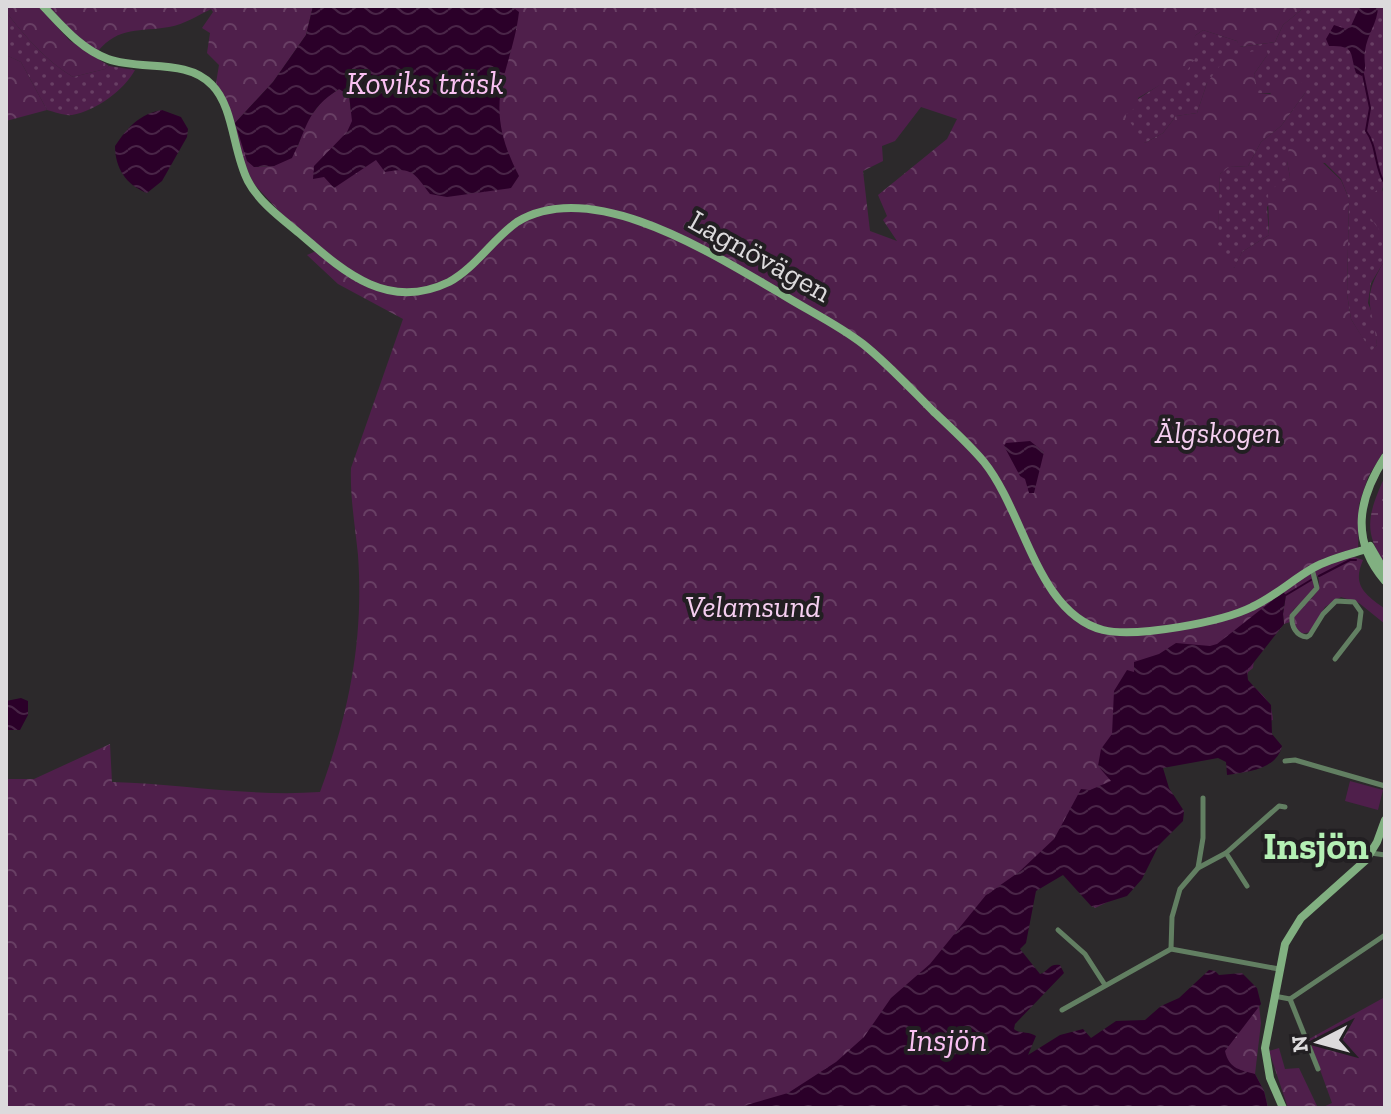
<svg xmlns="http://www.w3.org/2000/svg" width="1391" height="1114" viewBox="0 0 1391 1114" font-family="'Zilla Slab',serif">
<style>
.grass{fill:url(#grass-dots)}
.forest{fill:url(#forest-crowns);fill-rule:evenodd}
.wetland{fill:url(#wetland-marsh)}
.garden{fill:#4f1f4b}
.water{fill:url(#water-waves)}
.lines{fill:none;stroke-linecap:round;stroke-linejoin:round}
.stream{stroke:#2b0029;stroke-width:2}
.street{stroke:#627f62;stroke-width:5}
.secondary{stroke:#81b081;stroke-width:8}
.labels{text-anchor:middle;stroke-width:8;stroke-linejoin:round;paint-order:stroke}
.street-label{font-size:30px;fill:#dcdadc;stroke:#221f22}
.park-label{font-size:30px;font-style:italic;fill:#f5cef0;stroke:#221f22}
.water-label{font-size:32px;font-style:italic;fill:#fac1f3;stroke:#221f22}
.district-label{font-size:38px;font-weight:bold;fill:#b4f0b4;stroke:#221f22}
</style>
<defs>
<pattern id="grass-dots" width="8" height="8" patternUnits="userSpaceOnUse" patternTransform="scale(2)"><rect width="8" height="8" fill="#4f1f4b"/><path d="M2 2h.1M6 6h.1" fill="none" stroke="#683f64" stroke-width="1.8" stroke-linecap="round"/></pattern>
<pattern id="forest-crowns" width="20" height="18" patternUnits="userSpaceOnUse" patternTransform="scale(2)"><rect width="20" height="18" fill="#4f1f4b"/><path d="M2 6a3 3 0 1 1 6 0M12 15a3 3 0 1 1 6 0" fill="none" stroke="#683f64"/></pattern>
<pattern id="wetland-marsh" width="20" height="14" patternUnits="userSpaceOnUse" patternTransform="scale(2)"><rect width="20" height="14" fill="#4f1f4b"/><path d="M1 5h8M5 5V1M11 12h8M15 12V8" fill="none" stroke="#683f64"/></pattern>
<pattern id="water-waves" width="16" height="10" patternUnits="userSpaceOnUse" patternTransform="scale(2)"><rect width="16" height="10" fill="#2b0029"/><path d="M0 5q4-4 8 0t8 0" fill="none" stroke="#492547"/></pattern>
</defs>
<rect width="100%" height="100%" fill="#2c292b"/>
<!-- grass -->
<g class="grass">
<path d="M1306 6H1385V197L1382 187 1380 230 1385 238V260L1371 283 1368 303 1374 318 1377 345 1371 352 1351 319 1347 294 1349 199 1341 179 1325 163 1287 161 1290 177 1267 207 1269 235 1242 252 1235 267 1222 274 1217 257 1220 174 1228 167 1248 166 1261 142 1281 126 1305 93H1257L1254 74 1268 54 1207 83 1197 113 1176 116 1163 133 1145 143 1114 122 1138 99 1161 84 1196 35 1203 30 1237 41 1240 47 1275 42 1283 25Z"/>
<path d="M6 12C25 36 46 61 73 77L105 69 109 66 135 70C124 90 96 111 72 115 65 116 55 112 47 110L21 62 6 55Z"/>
</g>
<!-- forest -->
<g class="forest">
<path d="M6 6H38L69 40 109 66 105 69 73 77C46 61 25 36 6 12Z"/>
<path d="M48 6H313L306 35 273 82 235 123 254 167 274 166 298 146 305 123 324 99 339 89 349 95 351 112 424 6H1306L1283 25 1275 42 1239 47 1237 41 1203 30 1196 35 1191 45 1195 59 1175 88 1160 85 1138 98V106L1125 115 1145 143 1163 133 1176 116 1197 113 1207 83 1227 56 1266 49 1268 54 1254 74 1258 93 1270 94 1291 71 1301 80 1305 93 1281 126 1261 142 1248 166 1229 167 1220 174 1218 245 1234 268 1242 252 1269 235 1268 191 1290 177 1287 161 1289 145 1303 144 1341 180 1349 199 1347 294 1351 319 1371 351 1377 345C1372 302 1360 301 1385 260V449L1368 477 1359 504 1358 555 1354 557 1363 560C1352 585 1364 594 1385 609V624L1359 603 1341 597 1325 607 1310 632 1301 634 1295 627 1294 616C1303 602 1324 596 1318 576L1314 578V591L1293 610 1290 622 1284 624 1283 614 1286 595 1254 660 1253 668 1248 672C1248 674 1246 677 1247 679 1249 689 1271 691 1273 720L1259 722 1156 760 1122 895 1095 908 1077 885 1065 860 1027 889 997 1030 1024 1069 1085 1057 1257 988 1261 1023 1255 1074 1264 1091 1268 1108H6V779H34L110 744 112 782C182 784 251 797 320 792 349 713 364 640 358 555 355 525 350 498 351 468L403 319 338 284 307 255 316 251 254 184 240 155 226 100 216 83 219 65 207 53 210 33 202 28 213 12 211 9C197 16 185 24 169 27 140 32 119 26 98 51L80 39ZM921 107 957 119 947 139 878 195 887 216 883 220 897 241 870 231 863 171 883 161 882 146 895 141Z"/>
<path d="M6 55 21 62 47 110 6 121Z"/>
<path d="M1381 186 1385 197V238L1367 213 1371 196Z"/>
<path d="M1385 997V1108H1321L1332 1103 1309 1039Z"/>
<path d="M1279 1048 1285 1069 1299 1068 1318 1108H1288L1269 1051Z"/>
</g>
<!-- wetland -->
<path class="wetland" d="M1385 476V563C1361 531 1370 510 1385 476Z"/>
<!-- garden -->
<path class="garden" d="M1350 781 1383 790 1378 810 1345 801Z"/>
<!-- water -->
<g class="water">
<path d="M313 6H511L519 12C516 37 509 56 503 80 494 115 503 145 519 176L511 188 447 197 430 194C414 173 413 167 385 172L376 160 334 188 324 177 313 179 314 166 347 132 352 121 349 95 339 89C306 110 308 127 292 158L274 166 254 167 247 161 235 123 273 82 306 35Z"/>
<path d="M1360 6H1378C1378 23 1367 34 1365 51 1363 61 1368 68 1362 76L1356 73C1349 51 1356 46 1329 46L1326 39 1334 25 1346 29 1351 26Z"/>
<path d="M162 110 181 117 188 129 187 137 162 181 147 193C126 185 115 168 115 146 127 128 139 114 162 110Z"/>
<path d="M1030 441 1044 452 1034 493H1029L1025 479 1020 476 1004 446 1006 443Z"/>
<path d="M1283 592 1286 595 1283 614 1284 624 1247 671 1248 680 1271 705 1272 734 1282 746C1277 769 1248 772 1227 775L1226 762 1218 758 1163 768 1169 788 1184 811 1183 821 1159 845 1142 879 1127 896 1092 907 1063 875 1036 891 1026 943 1020 949 1040 974C1049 971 1049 963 1060 965L1064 973 1015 1024 1014 1029C1019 1034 1029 1031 1036 1036L1028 1055 1060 1035 1083 1029 1091 1038 1116 1021 1145 1020 1161 1006 1179 998 1209 970 1215 971 1219 975 1242 973 1257 988 1261 1004 1225 1051C1229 1070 1242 1070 1255 1074L1264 1091 1268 1108H736L788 1093 836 1062 864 1037 891 998 930 964 986 895 1019 872 1054 839 1081 789 1090 790 1111 781 1098 766 1101 749 1112 734 1114 691 1127 670 1134 672V662L1159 654 1176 643 1210 646 1217 644Z"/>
<path d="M21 698 28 701V715L20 730H7L6 701Z"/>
</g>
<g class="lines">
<!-- stream -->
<g class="stream">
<path d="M1363 74 1370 108 1366 131C1378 147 1374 168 1385 184"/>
<path d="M1319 576 1350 560H1356"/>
<path d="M1286 595 1311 580"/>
</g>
<!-- street -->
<g class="street">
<path d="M1312 569 1317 588 1292 616C1291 626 1296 636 1307 637L1310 635 1323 614 1336 601 1354 602 1361 612 1359 628 1335 659"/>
<path d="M1285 761 1295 760 1385 786"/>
<path d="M1226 853 1247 886"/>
<path d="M1371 853 1385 855"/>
<path d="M1198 868 1203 838V798"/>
<path d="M1058 930 1085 954 1105 985"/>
<path d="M1171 949 1172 917 1180 889 1198 868 1226 853 1279 806 1285 807"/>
<path d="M1274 996 1290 999 1385 935"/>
<path d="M1290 999 1318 1069"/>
<path d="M1062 1010 1171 949 1279 969"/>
</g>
<!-- secondary -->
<g class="secondary">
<path d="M43 6C63 27 81 49 108 59 141 71 187 58 212 85 234 107 233 153 248 181 259 202 281 218 299 233 343 271 387 312 449 282 475 268 493 239 517 222 593 176 714 255 780 293 807 310 837 324 863 344 888 364 910 388 933 411 950 427 969 444 984 462 1025 513 1037 613 1103 630 1136 638 1222 622 1252 607 1274 597 1292 580 1313 568 1331 558 1351 554 1370 548"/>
<path d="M1385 457C1358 499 1350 540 1385 581"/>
<path d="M1370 546 1385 572"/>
<path d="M1283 1108 1270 1078 1265 1048 1285 944 1301 918 1366 860 1377 842 1385 820"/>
</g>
</g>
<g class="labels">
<!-- street labels -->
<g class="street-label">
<text transform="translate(760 256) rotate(29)" y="10">Lagnövägen</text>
</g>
<!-- park labels -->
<g class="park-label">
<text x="1218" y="443">Älgskogen</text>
<text x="753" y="617">Velamsund</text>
</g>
<!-- water labels -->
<g class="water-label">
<text x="425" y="94">Koviks träsk</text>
<text x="947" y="1051">Insjön</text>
</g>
<!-- district labels -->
<g class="district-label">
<text x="1316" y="859">Insjön</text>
</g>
</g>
<!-- border -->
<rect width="1391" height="1114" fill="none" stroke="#dcdadc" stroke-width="16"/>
<!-- north arrow -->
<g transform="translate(1319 1042) rotate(264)" stroke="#221f22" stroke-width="6" paint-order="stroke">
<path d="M0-6L14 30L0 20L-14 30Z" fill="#dcdadc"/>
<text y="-12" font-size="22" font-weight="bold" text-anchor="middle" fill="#dcdadc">N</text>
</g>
</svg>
